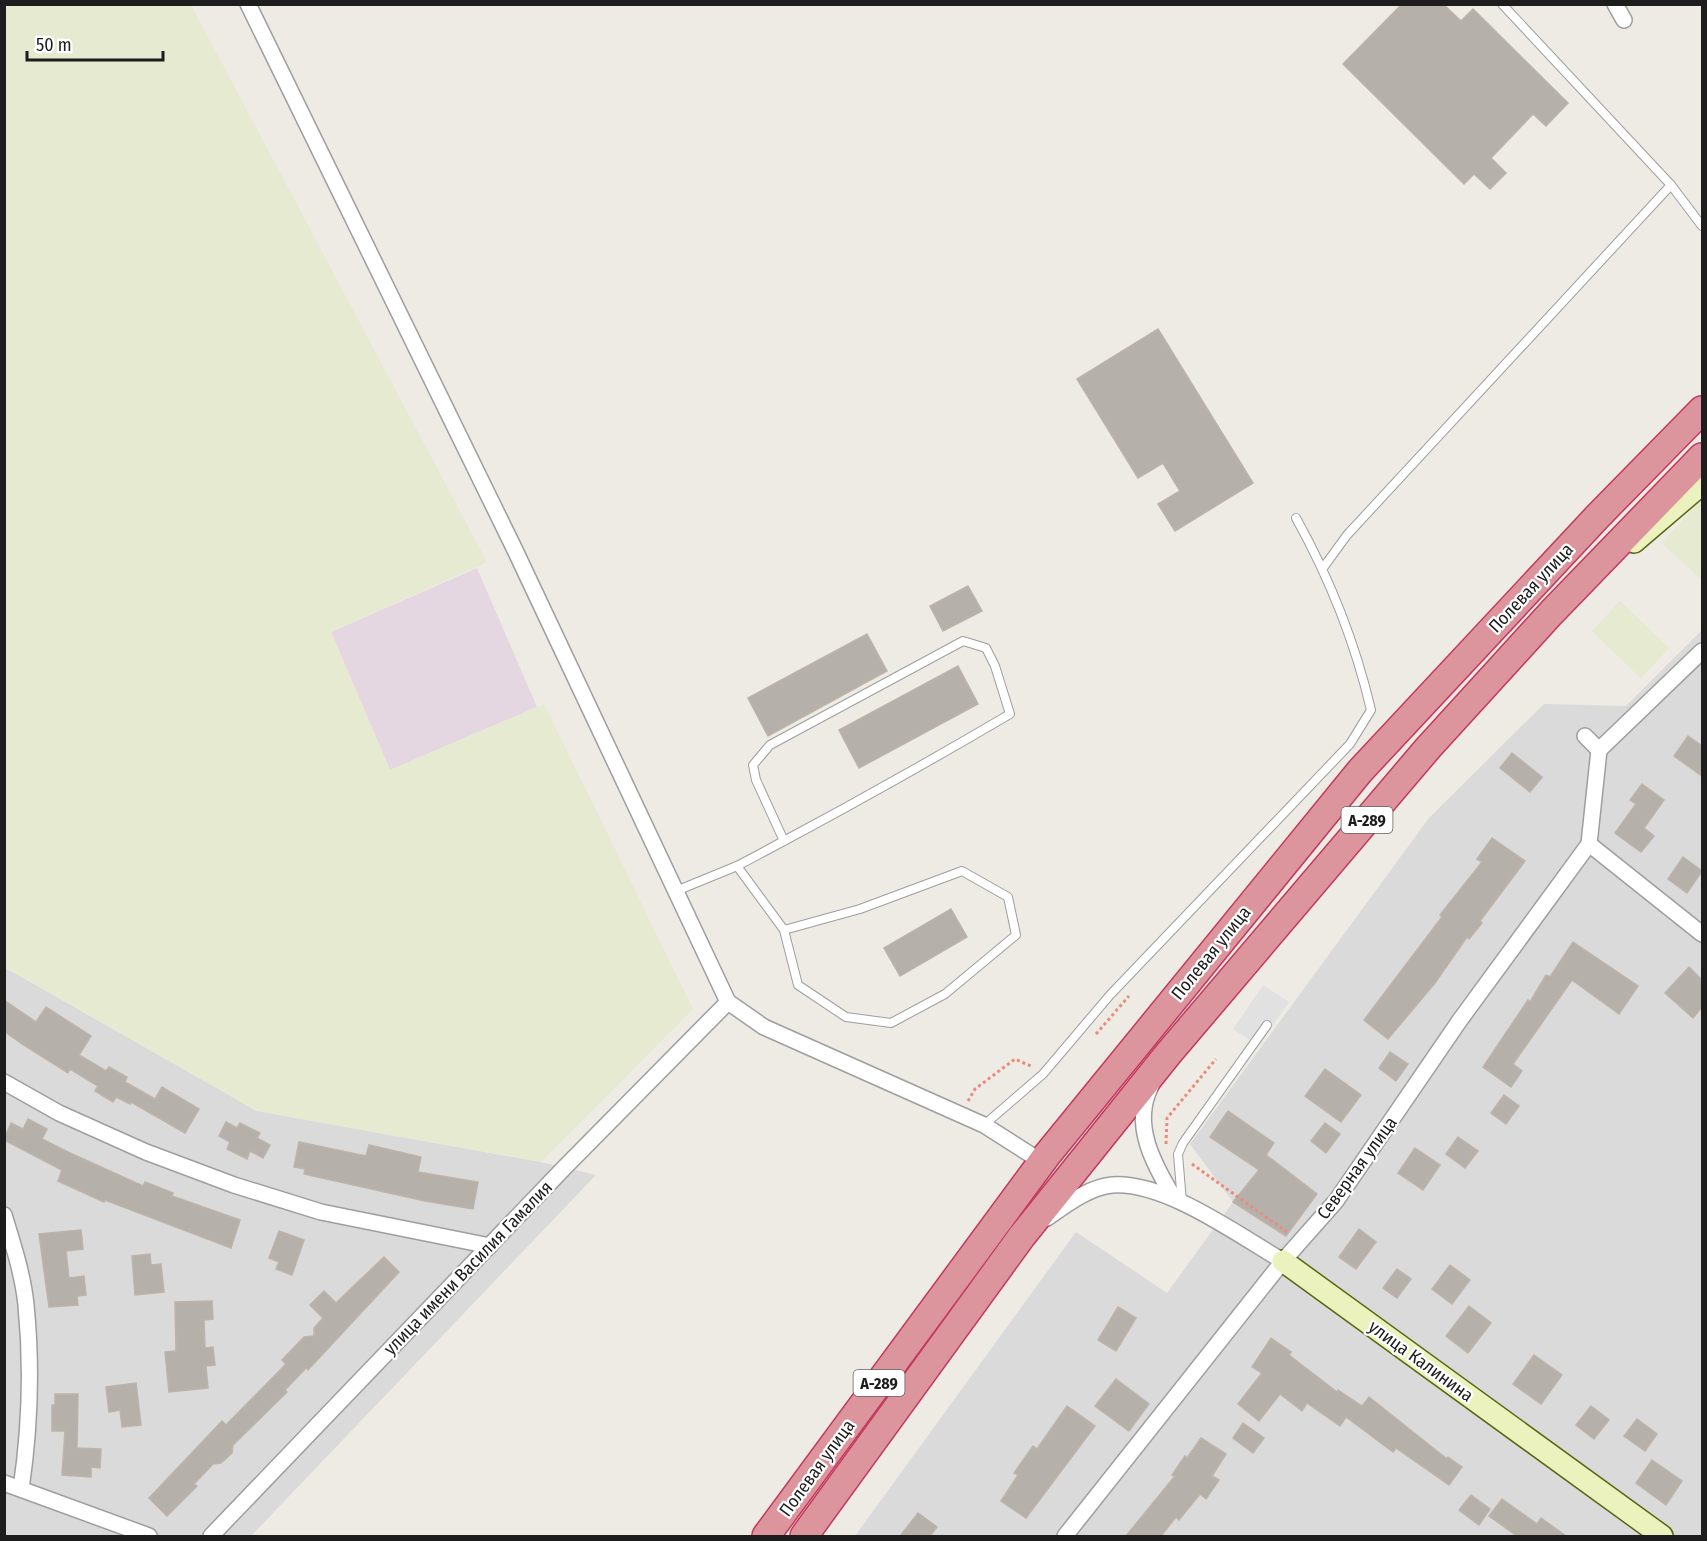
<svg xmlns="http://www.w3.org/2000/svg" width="1707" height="1541" viewBox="0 0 1707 1541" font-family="'Fira Sans Condensed',sans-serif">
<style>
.residential{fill:#dbdada}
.industrial{fill:#e5d7e2}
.farmland{fill:#e6ead1}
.parking{fill:#e1e1e1}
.building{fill:#b6b0aa;stroke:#bdb3a8;stroke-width:1.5}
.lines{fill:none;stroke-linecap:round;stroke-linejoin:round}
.lane-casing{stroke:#9e9e9e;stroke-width:10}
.street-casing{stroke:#9e9e9e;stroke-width:18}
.secondary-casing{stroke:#586711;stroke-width:24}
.highway-casing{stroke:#c4385e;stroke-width:30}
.path{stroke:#e98c79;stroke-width:3;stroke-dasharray:3 3;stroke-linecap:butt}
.lane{stroke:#fff;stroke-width:8}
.street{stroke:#fff;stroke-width:15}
.secondary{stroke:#ebf2bd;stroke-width:21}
.highway{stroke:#dc949d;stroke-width:27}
.labels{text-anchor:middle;stroke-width:4.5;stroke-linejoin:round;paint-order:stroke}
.shield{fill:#fff;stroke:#616161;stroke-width:1.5}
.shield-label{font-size:16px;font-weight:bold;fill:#1d1d1d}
.street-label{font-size:18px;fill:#1d1d1d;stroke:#fff}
</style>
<rect width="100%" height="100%" fill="#edebe4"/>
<!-- residential -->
<g class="residential">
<path d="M1702 630V1536H855L1076 1232 1167 1293 1233 1202 1190 1144 1429 818 1544 704 1626 706Z"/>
<path d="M4 967 257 1111 541 1162 596 1175 251 1536H5Z"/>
</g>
<!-- industrial -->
<path class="industrial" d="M477 568 537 707 390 770 331 632Z"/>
<!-- farmland -->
<g class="farmland">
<path d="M4 5H191L487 562 331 632 390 770 544 704 693 1009 541 1162 257 1111 5 967Z"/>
<path d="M1702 499V580L1662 543Z"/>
<path d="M1620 601 1669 648 1641 678 1592 631Z"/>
</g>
<!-- parking -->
<path class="parking" d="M1263 985 1289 1002 1259 1046 1233 1029Z"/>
<!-- building -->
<g class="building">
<path d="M1402 4H1443L1461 21 1473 9 1568 103 1546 126 1533 114 1491 158 1506 173 1490 189 1474 174 1464 184 1343 64Z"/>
<path d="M1158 329 1253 483 1175 531 1158 504 1180 491 1163 463 1138 478 1077 379Z"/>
<path d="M968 586 982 611 943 631 930 606Z"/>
<path d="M867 634 887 671 768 736 748 698Z"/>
<path d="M958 666 978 704 859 768 839 730Z"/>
<path d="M1688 736 1702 746V776L1674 756Z"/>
<path d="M1512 753 1542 777 1530 792 1500 768Z"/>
<path d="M1642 784 1664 800 1644 828 1654 836 1641 852 1615 833 1636 804 1630 800Z"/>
<path d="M1492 838 1525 861 1480 921 1482 923 1469 939 1467 937 1435 983 1388 1039 1364 1020 1442 917 1440 915 1482 862 1477 859Z"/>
<path d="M1683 857 1702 871 1687 893 1668 879Z"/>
<path d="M951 909 967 937 900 976 884 948Z"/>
<path d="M1573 942 1638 986 1619 1014 1572 980 1513 1064 1522 1071 1511 1087 1483 1067 1528 1000 1530 1002 1546 975 1550 977Z"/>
<path d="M1689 967 1702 980V1007L1693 1018 1665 993Z"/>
<path d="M4 1000 36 1022 46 1007 91 1036 79 1055 106 1071 109 1067 127 1077 125 1082 155 1099 162 1087 199 1109 185 1133 131 1102 130 1104 116 1097 113 1102 95 1091 98 1086 70 1069 68 1073 22 1044 4 1031Z"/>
<path d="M1390 1052 1408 1064 1396 1081 1379 1068Z"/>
<path d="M1325 1069 1361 1095 1341 1122 1305 1096Z"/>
<path d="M1504 1095 1519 1106 1506 1124 1491 1113Z"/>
<path d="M1228 1111 1274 1143 1266 1155 1317 1194 1286 1236 1233 1202 1259 1170 1210 1137Z"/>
<path d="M28 1119 47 1129 42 1139 70 1153 143 1186 145 1182 173 1193 172 1196 240 1220 231 1248 105 1200 104 1202 58 1181 62 1170 4 1140 11 1123 23 1129Z"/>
<path d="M226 1122 237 1128 240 1123 260 1133 257 1138 270 1145 263 1158 250 1151 247 1159 227 1149 230 1142 219 1136Z"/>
<path d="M1325 1123 1340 1134 1326 1153 1311 1141Z"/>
<path d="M1458 1137 1478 1151 1465 1168 1446 1154Z"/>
<path d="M299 1142 366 1156 369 1145 421 1157 418 1172 478 1182 473 1209 425 1201 304 1174 305 1169 294 1167Z"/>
<path d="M1415 1148 1440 1165 1423 1190 1398 1173Z"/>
<path d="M1359 1229 1376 1242 1356 1269 1339 1257Z"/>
<path d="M81 1230 83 1249 66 1251 69 1278 84 1276 86 1295 77 1296 78 1305 49 1307 39 1234Z"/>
<path d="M279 1231 304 1240 292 1275 276 1269 279 1262 269 1258Z"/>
<path d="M150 1254 151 1265 161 1264 164 1292 135 1295 132 1256Z"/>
<path d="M384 1257 399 1272 308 1370 306 1368 285 1390 287 1392 233 1445 232 1453 221 1463 213 1464 194 1484 197 1486 167 1516 149 1498 222 1421 226 1425 286 1364 282 1360 304 1337 314 1336V1328L323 1318 310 1305 324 1291 336 1303Z"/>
<path d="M1450 1265 1470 1280 1452 1304 1432 1289Z"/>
<path d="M1397 1269 1411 1279 1397 1298 1383 1288Z"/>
<path d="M212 1301 213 1319 204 1320 205 1348 213 1347 215 1365 206 1366 208 1388 169 1392 165 1352 176 1351 175 1302Z"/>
<path d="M1469 1306 1491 1323 1468 1353 1446 1336Z"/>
<path d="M1118 1307 1136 1318 1116 1351 1098 1340Z"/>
<path d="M1271 1338 1291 1352 1289 1355 1337 1392 1338 1390 1362 1406 1369 1397 1447 1459 1448 1457 1462 1467 1449 1485 1396 1448 1393 1452 1346 1417 1340 1426 1307 1403 1302 1411 1280 1394 1259 1421 1238 1404 1262 1373 1252 1367Z"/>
<path d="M1534 1355 1562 1375 1541 1404 1513 1384Z"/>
<path d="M1116 1379 1149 1404 1129 1431 1095 1406Z"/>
<path d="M136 1383 141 1425 122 1427 120 1410 109 1412 106 1387Z"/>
<path d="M55 1394H78L77 1448 101 1449 100 1468 91 1467V1477L62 1475 65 1431H52V1405H55Z"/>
<path d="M1067 1406 1095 1426 1026 1518 1001 1501 1018 1475 1014 1473 1033 1446 1037 1449Z"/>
<path d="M1591 1406 1609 1420 1594 1439 1576 1425Z"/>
<path d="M1637 1419 1657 1434 1645 1451 1624 1436Z"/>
<path d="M1243 1423 1264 1438 1253 1453 1233 1438Z"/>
<path d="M1201 1438 1226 1454 1212 1476 1219 1480 1206 1499 1200 1494 1179 1520 1176 1517 1161 1536H1126L1175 1476 1172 1475 1185 1456 1187 1458Z"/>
<path d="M1652 1460 1682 1481 1666 1505 1636 1483Z"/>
<path d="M1471 1495 1490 1509 1479 1525 1459 1510Z"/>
<path d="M1502 1499 1537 1524 1541 1518 1566 1536H1517L1489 1516Z"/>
<path d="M918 1513 937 1527 930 1536H900Z"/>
</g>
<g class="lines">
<!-- lane casing -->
<g class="lane-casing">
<g id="lane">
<path d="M1502 4 1671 185 1702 226"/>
<path d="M1323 568 1347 535 1671 185"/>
<path d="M737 866C830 817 920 767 1010 714L995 666 986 648 963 641 770 745 753 765 756 780 784 841"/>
<path d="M676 891 737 866 784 930 798 985 846 1017 891 1023 945 994 1016 935 1008 897 962 871 860 909 784 930"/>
<path d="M984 1125 1043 1074 1110 995 1350 744 1371 710C1355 642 1330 579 1296 518"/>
<path d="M1182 1202 1178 1154 1183 1143 1267 1025"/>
</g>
</g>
<!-- street casing -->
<g class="street-casing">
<g id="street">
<path d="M248 4 514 548 728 1002 764 1027 984 1125 1042 1162"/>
<path d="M1615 4 1624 20"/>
<path d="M1585 736 1599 750 1589 844"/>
<path d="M1599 750 1702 651"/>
<path d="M1589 844 1702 934"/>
<path d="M4 1082 59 1113 146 1152 234 1185 321 1212 490 1246"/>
<path d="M1151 1086C1131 1124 1154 1165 1174 1198"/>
<path d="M4 1215C13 1244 23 1275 26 1305 32 1366 30 1428 21 1489"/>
<path d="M1047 1218C1066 1205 1089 1187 1112 1185 1165 1181 1238 1235 1283 1261"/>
<path d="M4 1483 149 1536"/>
<path d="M211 1536 564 1168 728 1002"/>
<path d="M1065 1536 1283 1261 1336 1201 1460 1020 1589 844"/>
</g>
</g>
<!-- secondary casing -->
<g class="secondary-casing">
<g id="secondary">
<path d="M1634 542 1702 484"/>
<path d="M1283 1261 1662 1536"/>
</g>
</g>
<!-- highway casing -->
<g class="highway-casing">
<g id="highway">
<path d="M766 1536 1047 1155 1360 771 1598 516 1702 410"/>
<path d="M804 1536 1022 1236 1168 1054 1428 748 1552 612 1702 457"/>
</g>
</g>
<!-- path -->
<g class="path">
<path d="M1096 1034 1129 996"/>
<path d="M968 1101 975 1089 1015 1059 1033 1067"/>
<path d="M1166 1144 1167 1118 1216 1059"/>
<path d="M1192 1164 1287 1232"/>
</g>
<!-- lane -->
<use href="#lane" class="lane"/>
<!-- street -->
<use href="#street" class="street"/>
<!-- secondary -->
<use href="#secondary" class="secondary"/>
<!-- highway -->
<use href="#highway" class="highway"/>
</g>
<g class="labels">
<!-- shield labels -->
<g class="shield">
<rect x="1341.5" y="807" width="51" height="26" rx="4.5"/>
<rect x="853.5" y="1370" width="51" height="26" rx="4.5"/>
</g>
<g class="shield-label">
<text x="1367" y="826">А-289</text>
<text x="879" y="1389">А-289</text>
</g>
<!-- street labels -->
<g class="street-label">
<text transform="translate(1531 588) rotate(-47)" y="6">Полевая улица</text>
<text transform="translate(1211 953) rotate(-51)" y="6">Полевая улица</text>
<text transform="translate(1357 1168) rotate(-54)" y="6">Северная улица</text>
<text transform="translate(468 1268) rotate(-46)" y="6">улица имени Василия Гамалия</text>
<text transform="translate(1421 1361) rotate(36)" y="6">улица Калинина</text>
<text transform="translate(817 1468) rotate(-54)" y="6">Полевая улица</text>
</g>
</g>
<!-- border -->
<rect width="1707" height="1541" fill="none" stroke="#1d1d1d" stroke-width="12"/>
<!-- scale -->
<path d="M27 51v9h136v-9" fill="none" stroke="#1d1d1d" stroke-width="3"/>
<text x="36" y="51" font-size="18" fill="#1d1d1d" stroke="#ffffff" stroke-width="4.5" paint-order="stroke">50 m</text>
</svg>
